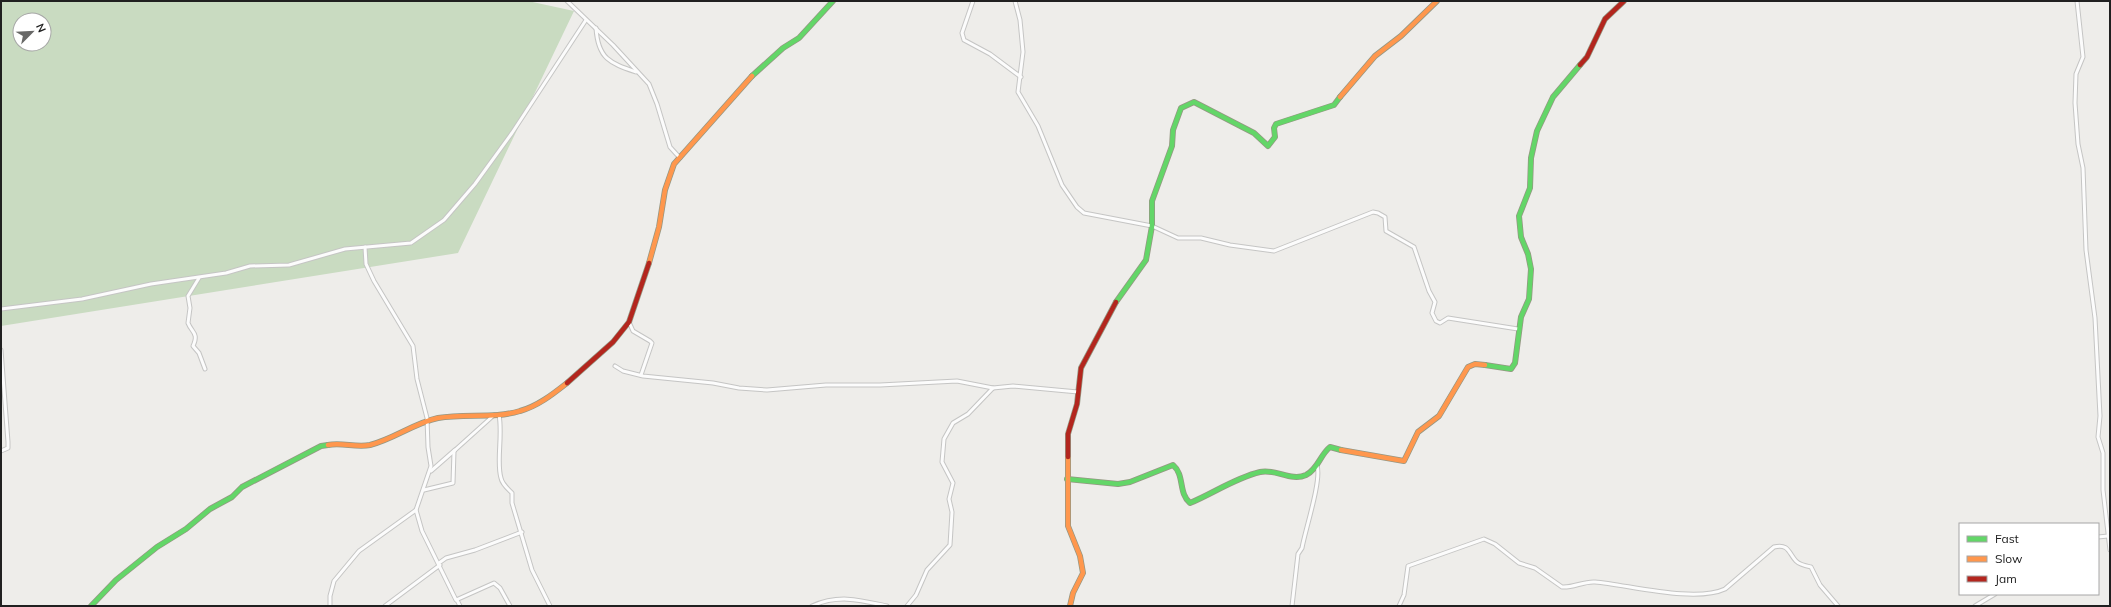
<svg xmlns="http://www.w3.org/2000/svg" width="2111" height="607" viewBox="0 0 2111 607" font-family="Mulish,sans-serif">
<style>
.forest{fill:#c9dbc1;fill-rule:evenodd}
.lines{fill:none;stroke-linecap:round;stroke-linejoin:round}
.street-casing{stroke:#c5c5c4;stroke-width:5}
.fast-casing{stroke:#959783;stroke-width:6}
.slow-casing{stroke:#959783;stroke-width:6}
.jam-casing{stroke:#959783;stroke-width:6}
.street{stroke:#fcfcfc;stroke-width:3}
.fast{stroke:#63d668;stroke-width:4.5}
.slow{stroke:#ff974d;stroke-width:4.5}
.jam{stroke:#b3261e;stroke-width:4.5}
</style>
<rect width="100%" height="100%" fill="#eeedea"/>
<!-- forest -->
<path class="forest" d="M1 1H528L574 11 458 253 1 326ZM20 20H44V44H20Z"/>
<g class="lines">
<!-- street casing -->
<g class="street-casing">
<g id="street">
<path d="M567 1 613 45 649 84 657 104 670 147 680 158"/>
<path d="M973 1 962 33 964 40 990 54 1021 77"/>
<path d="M1015 1 1020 20 1023 52 1018 92 1038 126 1062 185 1077 207 1084 213 1152 226 1178 238H1201L1230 245 1274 251 1373 212 1378 213 1385 217 1386 231 1414 247 1429 291 1435 302 1432 313 1436 321 1440 323 1448 318 1518 329"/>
<path d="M2077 1 2083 57 2076 74 2075 103 2078 144 2083 168 2086 250 2095 318 2100 416 2098 437 2103 453V490L2110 550"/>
<path d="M596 28C598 59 610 63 636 72"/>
<path d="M199 278 188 296 190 308 188 323C192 333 199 333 193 346L199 353 205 369"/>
<path d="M1 309 82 299 151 284 226 273 250 266 289 265 345 249 411 243 444 220 475 184 512 133 586 20"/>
<path d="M629 322 633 331 650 341 652 343 641 375"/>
<path d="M1 350 8 442V448L1 451"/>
<path d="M615 366 623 371 643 376 713 383 739 388 767 390 826 385H880L957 381 993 388 1013 386 1078 392"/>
<path d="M499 415C503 435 496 462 501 478 502 484 508 489 512 493V503L532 570 550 606"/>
<path d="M431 471 455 450"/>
<path d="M424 490 453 483 454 451 494 415"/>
<path d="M416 510 422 531 456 600 494 583 500 588 510 606"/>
<path d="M2098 537 2108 536"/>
<path d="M439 563 446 558 475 550 522 532"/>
<path d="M457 600 460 606"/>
<path d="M330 606V596L334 581 359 551 416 510 431 466 428 447 427 418 417 379 413 346 374 281 366 264 365 247"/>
<path d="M385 606 440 565"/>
<path d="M812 606C839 594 860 600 887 606"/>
<path d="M907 606 916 595 927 570 950 545 952 512 949 499 953 483 942 462 944 439 953 423 968 414 993 388"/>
<path d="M1292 606 1298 554 1302 548C1305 531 1322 479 1317 466"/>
<path d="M1399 606 1404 595 1408 566 1484 539 1495 544 1519 563 1535 568 1562 587C1573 588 1584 581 1595 582 1629 585 1695 603 1725 589L1774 547C1789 543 1789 554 1796 561 1800 565 1806 566 1811 567L1820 585 1838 606"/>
<path d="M1975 606 1995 594"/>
</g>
</g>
<!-- fast casing -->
<g class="fast-casing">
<g id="fast">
<path d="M752 76 783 48 799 38 833 1"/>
<path d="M1116 302 1146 260 1152 226V201L1172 146 1173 130 1181 108 1194 102 1254 133 1268 146 1275 137 1274 128 1276 124 1334 105 1340 97"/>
<path d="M1485 365 1511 369 1515 363 1521 317 1529 299 1531 269 1528 254 1521 237 1519 216 1530 188 1531 158 1537 131 1553 97 1580 65"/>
<path d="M1067 479 1118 484 1130 482 1173 465C1185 475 1178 493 1190 503 1214 493 1235 478 1260 472 1275 468 1291 482 1306 475 1318 469 1320 455 1330 447L1341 450"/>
<path d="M91 606 116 580 157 547 186 529 210 509 232 497 242 487 321 446 328 445"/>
</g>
</g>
<!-- slow casing -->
<g class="slow-casing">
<g id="slow">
<path d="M1340 97 1375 56 1401 36 1437 1"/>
<path d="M649 263 659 227 665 190 674 164 752 76"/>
<path d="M328 445C342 442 356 448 370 445 394 439 414 423 438 418 465 413 494 419 520 411 538 406 553 394 567 383"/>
<path d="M1341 450 1404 461 1418 432 1439 416 1468 367 1475 364 1485 365"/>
<path d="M1068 457V526L1080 556 1083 573 1073 593 1070 606"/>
</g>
</g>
<!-- jam casing -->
<g class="jam-casing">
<g id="jam">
<path d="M1580 65 1587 57 1605 19 1624 1"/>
<path d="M567 383 613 342 629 322 649 263"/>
<path d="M1068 457V434L1077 404 1081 368 1116 302"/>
</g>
</g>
<!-- street -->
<use href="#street" class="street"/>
<!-- fast -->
<use href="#fast" class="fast"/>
<!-- slow -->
<use href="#slow" class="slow"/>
<!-- jam -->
<use href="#jam" class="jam"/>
</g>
<!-- border -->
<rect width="2111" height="607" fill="none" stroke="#202020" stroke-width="4"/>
<!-- legend -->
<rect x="1959" y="523" width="140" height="72" fill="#ffffff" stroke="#a6a6a6"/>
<rect x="1967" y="536" width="20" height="6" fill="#63d668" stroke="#a6a6a6"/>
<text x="1995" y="543" font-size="12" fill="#202020">Fast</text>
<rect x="1967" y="556" width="20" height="6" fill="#ff974d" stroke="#a6a6a6"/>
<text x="1995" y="563" font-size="12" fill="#202020">Slow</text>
<rect x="1967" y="576" width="20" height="6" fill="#b3261e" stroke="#a6a6a6"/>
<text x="1995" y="583" font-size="12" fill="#202020">Jam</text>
<!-- north arrow -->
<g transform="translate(32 32) rotate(66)"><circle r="19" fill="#ffffff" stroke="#a6a6a6"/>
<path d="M0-3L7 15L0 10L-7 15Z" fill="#686867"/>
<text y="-6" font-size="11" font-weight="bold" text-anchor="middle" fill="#202020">N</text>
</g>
</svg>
